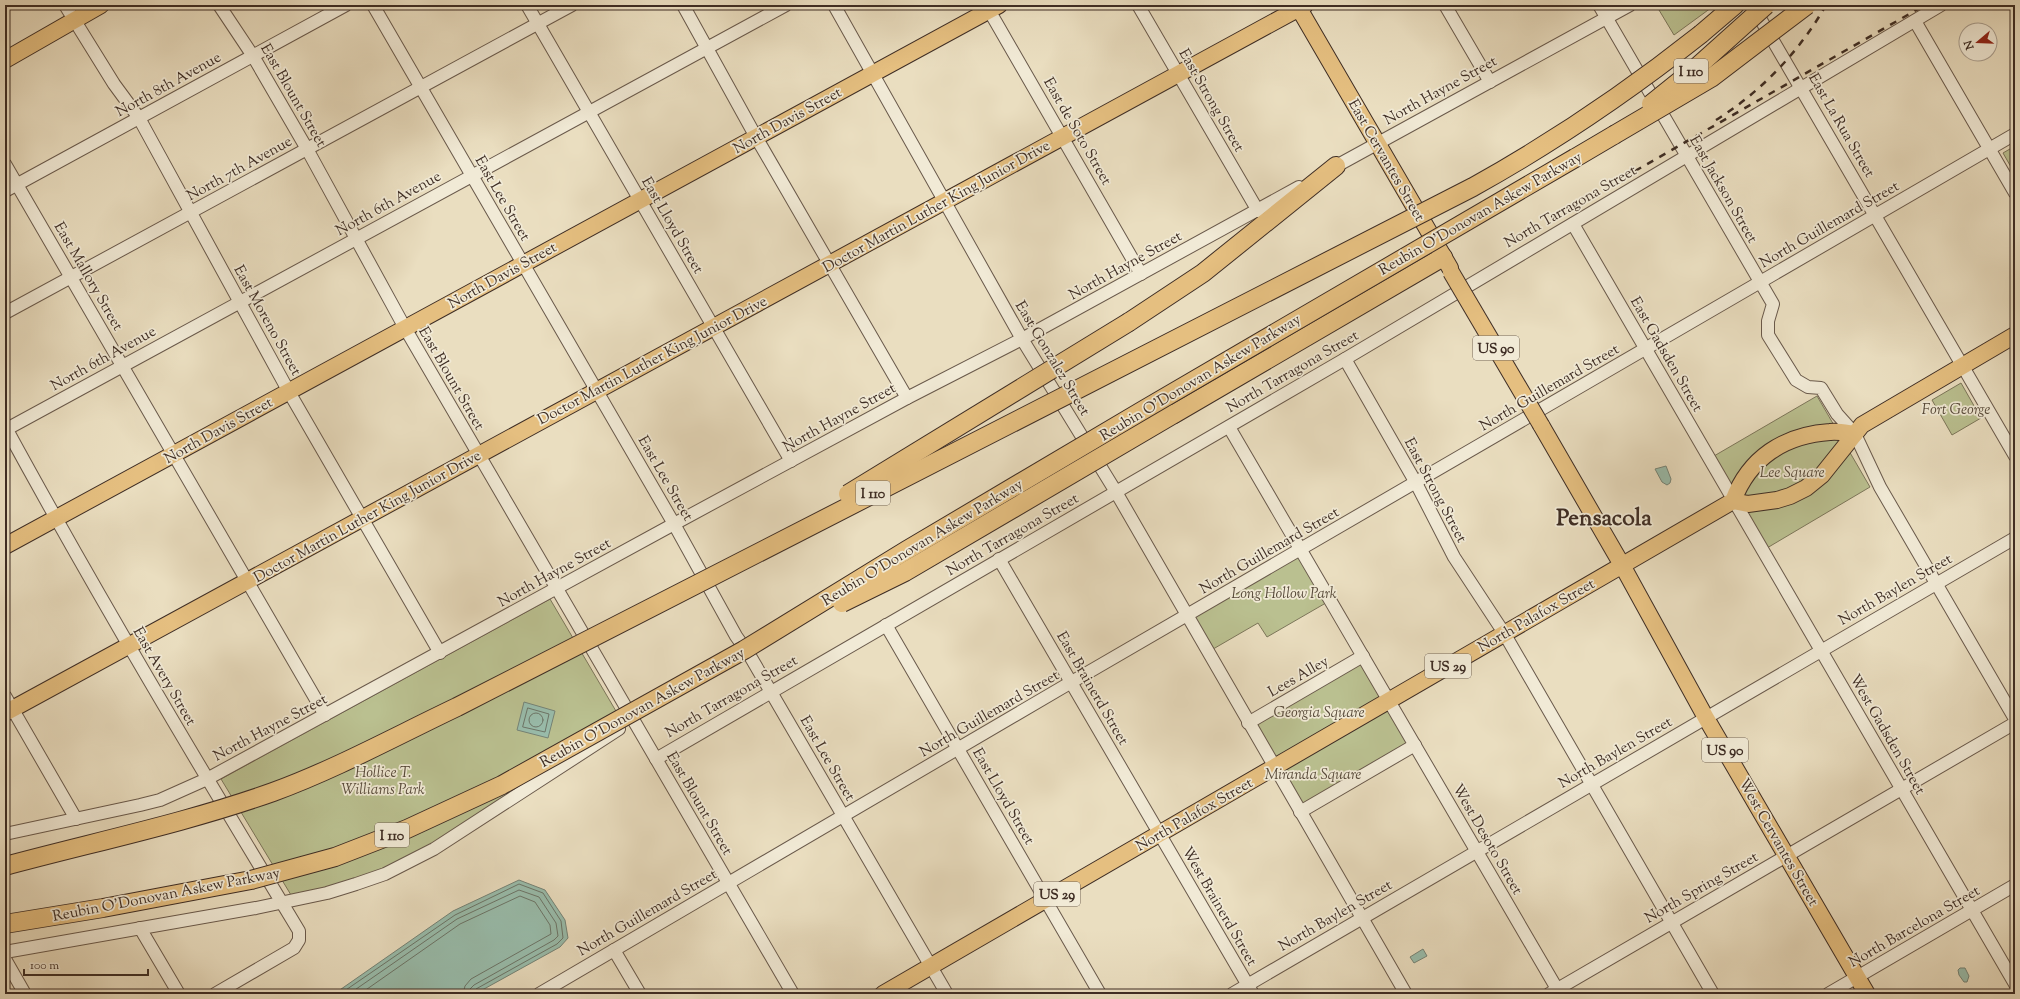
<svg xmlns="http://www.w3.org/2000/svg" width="2020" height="999" viewBox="0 0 2020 999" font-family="'Sorts Mill Goudy',serif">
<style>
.green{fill:#bac090;stroke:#7c765a}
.water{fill:#99bdac;stroke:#758376}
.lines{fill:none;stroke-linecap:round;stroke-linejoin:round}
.shore{stroke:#6c7568;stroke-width:1}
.minor-casing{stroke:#69594b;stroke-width:14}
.major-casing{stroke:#3e2d24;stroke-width:18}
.highway-casing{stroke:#3e2d24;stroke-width:20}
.minor{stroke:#f1ead6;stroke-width:12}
.major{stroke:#e5bf80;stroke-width:16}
.highway{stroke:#e5bf80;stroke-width:18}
.rail{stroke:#3e2d24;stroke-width:2.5;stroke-dasharray:7 7;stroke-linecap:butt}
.major-bridge-casing{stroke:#3e2d24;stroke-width:18;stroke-linecap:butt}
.highway-bridge-casing{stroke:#3e2d24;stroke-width:20;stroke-linecap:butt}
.major-bridge{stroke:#e5bf80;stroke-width:16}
.highway-bridge{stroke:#e5bf80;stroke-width:18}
.labels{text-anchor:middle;stroke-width:3.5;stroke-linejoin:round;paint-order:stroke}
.shield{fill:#f1ead6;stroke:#746659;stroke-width:1}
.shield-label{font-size:14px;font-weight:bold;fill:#3e2d24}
.street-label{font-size:15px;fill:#3e2d24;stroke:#f1ead6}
.park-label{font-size:15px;font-style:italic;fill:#574a3a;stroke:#f1ead6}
.town-label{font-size:23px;font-weight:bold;fill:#3e2d24;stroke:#f1ead6}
</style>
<rect width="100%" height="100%" fill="#eadec0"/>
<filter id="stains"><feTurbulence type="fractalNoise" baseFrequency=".005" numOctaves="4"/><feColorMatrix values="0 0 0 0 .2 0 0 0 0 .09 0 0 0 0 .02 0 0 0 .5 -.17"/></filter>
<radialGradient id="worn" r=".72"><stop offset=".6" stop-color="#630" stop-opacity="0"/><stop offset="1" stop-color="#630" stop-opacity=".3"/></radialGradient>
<!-- green -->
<g class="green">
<path d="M1656 5H1715L1674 35Z"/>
<path d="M2015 146V174L2003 153Z"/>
<path d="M1961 383 1981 418 1952 435 1932 400Z"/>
<path d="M1817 396 1870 487 1767 548 1714 456Z"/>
<path d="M1301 550 1331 600 1267 637 1258 623 1208 652 1187 616Z"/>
<path d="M550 599 623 723 439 841 386 868 330 887 291 895 221 779Z"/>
<path d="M1363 656 1415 745 1300 812 1248 723Z"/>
</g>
<!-- water -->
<g class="water">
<path d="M1666 466 1671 479 1670 483 1667 485 1662 482 1655 469Z"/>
<path d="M524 702 555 711 548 738 517 730Z"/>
<path d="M519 880 545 890 565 920 568 938 560 947 475 994H334L453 911Z"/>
<path d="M1423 949 1427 956 1414 963 1410 957Z"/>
<path d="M1960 968H1965L1969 976 1967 982H1964L1959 975 1958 970Z"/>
</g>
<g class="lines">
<!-- shore -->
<g class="shore">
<path d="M528 708 549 714 545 732 523 727Z"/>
<circle cx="536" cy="720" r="7"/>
<path d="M340 994 455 915 519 884 543 893 561 921 563 938 557 944 476 989 474 994"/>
<path d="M349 994 457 919 519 890 539 897 556 923 558 936 554 940 474 985 470 989 469 994"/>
<path d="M360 994 460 924 520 896 535 902 550 925 551 934 471 979 465 986 463 994"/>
</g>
<!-- minor casing -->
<g class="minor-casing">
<g id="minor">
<path d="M65 5 114 84 139 118 289 392 440 653"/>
<path d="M219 5 253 56 307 149 405 328 793 994"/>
<path d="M373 5 674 524 736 636 750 656 947 994"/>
<path d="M527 5 791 461"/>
<path d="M683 5 756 137 907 398"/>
<path d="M834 5 1022 339 1116 492 1406 994"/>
<path d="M986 5 1141 274"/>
<path d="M1138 5 1258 211"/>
<path d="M1445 5 1490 82"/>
<path d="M1599 5 1773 304 1768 321V335L1796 380 1808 387 1821 388 1837 414 1855 434 1880 487 2015 719"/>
<path d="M1754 8 2015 456"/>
<path d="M1915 21 2015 193"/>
<path d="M5 164 325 715"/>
<path d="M1329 170 1630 5"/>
<path d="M5 191 346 5"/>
<path d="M1573 224 2015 984"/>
<path d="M5 313 572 5"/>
<path d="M1345 359 1416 483 1454 557 1504 633 1713 994"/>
<path d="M5 426C98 597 198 764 299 931V940L294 948 215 994"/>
<path d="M1229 427 1560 994"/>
<path d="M5 430 786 5"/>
<path d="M999 559 1253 994"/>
<path d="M886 625 1100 994"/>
<path d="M5 696 76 819"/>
<path d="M1248 723 1363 656"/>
<path d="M656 759 1345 359 1941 5"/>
<path d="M1300 812 1415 745"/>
<path d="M5 834 140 805 160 800 207 779 674 524 907 398 1022 339 1299 187"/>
<path d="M140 928 179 994"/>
<path d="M614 950 640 994"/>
<path d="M5 952 256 908 327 893 356 884 385 874 434 849 619 729"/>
<path d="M5 959 25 994"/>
<path d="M539 994 1063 687 2015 134"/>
<path d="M1232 994 2015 538"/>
<path d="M1549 994 2015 723"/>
<path d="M1828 994 2015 885"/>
</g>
</g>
<!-- major casing -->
<g class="major-casing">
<g id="major">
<path d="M1297 5 1450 268"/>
<path d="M5 60 101 5"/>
<path d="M1541 425 1622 565 1706 718 1867 994"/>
<path d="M1733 501 1748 504 1777 500 1790 496 1806 488 1822 475 1862 425 2015 335"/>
<path d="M5 546 999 5"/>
<path d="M5 713 1305 5"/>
<path d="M883 994 1733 501C1749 458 1784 435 1830 432 1838 431 1847 433 1855 434"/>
</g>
</g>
<!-- highway casing -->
<g class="highway-casing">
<g id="highway">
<path d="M1701 34 1735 5"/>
<path d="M1575 158 1614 135"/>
<path d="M1129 322 1203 273 1336 166"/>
<path d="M1174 414 1443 257"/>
</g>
</g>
<!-- minor -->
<use href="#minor" class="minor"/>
<!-- major -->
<use href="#major" class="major"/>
<!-- highway -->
<use href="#highway" class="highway"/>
<!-- rail -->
<g class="rail">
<path d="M1716 120C1761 92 1800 51 1826 5"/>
<path d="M1635 171 1925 5"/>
</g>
<!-- major-bridge casing -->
<g class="major-bridge-casing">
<path id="major-bridge" d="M1451 272 1541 425"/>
</g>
<!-- highway-bridge casing -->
<g class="highway-bridge-casing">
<g id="highway-bridge">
<path d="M1651 104 1697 67 1766 5"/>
<path d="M1614 135 1711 78 1807 5"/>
<path d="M848 494 1129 322"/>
<path d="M842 603 905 572 1174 414"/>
<path d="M5 866C94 842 186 823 273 792 336 769 396 736 457 707L1473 187C1554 142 1629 91 1701 34"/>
<path d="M5 924 103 908 251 880 335 857 407 829 502 785 744 650 907 550 1145 409 1575 158"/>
</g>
</g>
<!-- major-bridge -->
<use href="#major-bridge" class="major-bridge"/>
<!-- highway-bridge -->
<use href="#highway-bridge" class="highway-bridge"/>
</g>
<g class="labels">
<!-- shield labels -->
<g class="shield">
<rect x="1674" y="59" width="34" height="24" rx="3"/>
<rect x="1473" y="336" width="46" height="24" rx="3"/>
<rect x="856" y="481" width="34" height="24" rx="3"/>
<rect x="1425" y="654" width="46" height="24" rx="3"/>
<rect x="1702" y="738" width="46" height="24" rx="3"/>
<rect x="375" y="823" width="34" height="24" rx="3"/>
<rect x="1034" y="882" width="46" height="24" rx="3"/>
</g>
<g class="shield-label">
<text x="1691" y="76">I 110</text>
<text x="1496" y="353">US 90</text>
<text x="873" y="498">I 110</text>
<text x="1448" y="671">US 29</text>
<text x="1725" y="755">US 90</text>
<text x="392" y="840">I 110</text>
<text x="1057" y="899">US 29</text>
</g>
<!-- street labels -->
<g class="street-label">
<text transform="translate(168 84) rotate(-29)" y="5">North 8th Avenue</text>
<text transform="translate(1440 90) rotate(-29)" y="5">North Hayne Street</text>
<text transform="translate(294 95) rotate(60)" y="5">East Blount Street</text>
<text transform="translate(1212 100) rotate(60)" y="5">East Strong Street</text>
<text transform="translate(787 120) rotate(-29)" y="5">North Davis Street</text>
<text transform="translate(1842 125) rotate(60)" y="5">East La Rua Street</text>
<text transform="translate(1078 131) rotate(60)" y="5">East de Soto Street</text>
<text transform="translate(1387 160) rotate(60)" y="5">East Cervantes Street</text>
<text transform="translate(239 168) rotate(-29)" y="5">North 7th Avenue</text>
<text transform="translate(1724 189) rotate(60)" y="5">East Jackson Street</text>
<text transform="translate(503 198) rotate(60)" y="5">East Lee Street</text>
<text transform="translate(388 203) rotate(-29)" y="5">North 6th Avenue</text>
<text transform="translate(936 206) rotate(-29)" y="5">Doctor Martin Luther King Junior Drive</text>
<text transform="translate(1570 206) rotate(-30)" y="5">North Tarragona Street</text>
<text transform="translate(1480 213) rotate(-30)" y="5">Reubin O'Donovan Askew Parkway</text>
<text transform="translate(1829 224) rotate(-30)" y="5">North Guillemard Street</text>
<text transform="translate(673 225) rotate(60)" y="5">East Lloyd Street</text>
<text transform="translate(1125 265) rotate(-29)" y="5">North Hayne Street</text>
<text transform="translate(502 275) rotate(-29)" y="5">North Davis Street</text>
<text transform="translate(89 276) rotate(60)" y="5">East Mallory Street</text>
<text transform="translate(268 320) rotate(61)" y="5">East Moreno Street</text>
<text transform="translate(1667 354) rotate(60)" y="5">East Gadsden Street</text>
<text transform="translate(103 358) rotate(-29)" y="5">North 6th Avenue</text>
<text transform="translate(1053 358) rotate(59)" y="5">East Gonzalez Street</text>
<text transform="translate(652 360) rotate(-28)" y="5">Doctor Martin Luther King Junior Drive</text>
<text transform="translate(1292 371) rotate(-30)" y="5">North Tarragona Street</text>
<text transform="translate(1200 377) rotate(-31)" y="5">Reubin O'Donovan Askew Parkway</text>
<text transform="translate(452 378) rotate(60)" y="5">East Blount Street</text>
<text transform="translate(1549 387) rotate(-30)" y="5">North Guillemard Street</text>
<text transform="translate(839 417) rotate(-29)" y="5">North Hayne Street</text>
<text transform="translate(218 430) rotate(-29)" y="5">North Davis Street</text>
<text transform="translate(666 478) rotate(60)" y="5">East Lee Street</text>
<text transform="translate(1436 490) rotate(62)" y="5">East Strong Street</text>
<text transform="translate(367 516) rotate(-29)" y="5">Doctor Martin Luther King Junior Drive</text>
<text transform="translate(1012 534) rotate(-30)" y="5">North Tarragona Street</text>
<text transform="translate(922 542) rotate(-31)" y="5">Reubin O'Donovan Askew Parkway</text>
<text transform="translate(1269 550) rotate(-30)" y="5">North Guillemard Street</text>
<text transform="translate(554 572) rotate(-29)" y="5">North Hayne Street</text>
<text transform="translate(1895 589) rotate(-30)" y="5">North Baylen Street</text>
<text transform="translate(1536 615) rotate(-30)" y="5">North Palafox Street</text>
<text transform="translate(165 676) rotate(60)" y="5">East Avery Street</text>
<text transform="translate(1298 676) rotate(-30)" y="5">Lees Alley</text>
<text transform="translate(1093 688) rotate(60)" y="5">East Brainerd Street</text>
<text transform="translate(731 696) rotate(-30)" y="5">North Tarragona Street</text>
<text transform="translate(642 707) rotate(-29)" y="5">Reubin O'Donovan Askew Parkway</text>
<text transform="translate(989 713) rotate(-30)" y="5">North Guillemard Street</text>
<text transform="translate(270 727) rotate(-28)" y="5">North Hayne Street</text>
<text transform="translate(1888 734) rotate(60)" y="5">West Gadsden Street</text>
<text transform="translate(1615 752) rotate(-30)" y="5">North Baylen Street</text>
<text transform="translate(828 758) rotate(60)" y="5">East Lee Street</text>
<text transform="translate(1004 796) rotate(60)" y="5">East Lloyd Street</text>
<text transform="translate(700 803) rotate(60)" y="5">East Blount Street</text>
<text transform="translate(1194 814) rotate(-30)" y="5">North Palafox Street</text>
<text transform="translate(1488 839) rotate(60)" y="5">West Desoto Street</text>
<text transform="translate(1779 842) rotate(60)" y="5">West Cervantes Street</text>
<text transform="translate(1701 887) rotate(-30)" y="5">North Spring Street</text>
<text transform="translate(166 894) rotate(-11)" y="5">Reubin O'Donovan Askew Parkway</text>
<text transform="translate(1220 906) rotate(60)" y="5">West Brainerd Street</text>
<text transform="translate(647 912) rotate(-30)" y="5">North Guillemard Street</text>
<text transform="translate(1335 915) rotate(-30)" y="5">North Baylen Street</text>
<text transform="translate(1914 926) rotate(-30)" y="5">North Barcelona Street</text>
</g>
<!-- park labels -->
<g class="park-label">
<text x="1956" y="414">Fort George</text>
<text x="1792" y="477">Lee Square</text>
<text x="1284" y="598">Long Hollow Park</text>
<text x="1319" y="717">Georgia Square</text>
<text x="383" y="777">Hollice T.<tspan x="383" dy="17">Williams Park</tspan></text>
<text x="1313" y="779">Miranda Square</text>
</g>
<!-- town labels -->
<g class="town-label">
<text x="1604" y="525">Pensacola</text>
</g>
</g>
<!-- margin -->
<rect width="2020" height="999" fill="none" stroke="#eadec0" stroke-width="20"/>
<rect x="6" y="6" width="2008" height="987" fill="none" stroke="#3e2d24" stroke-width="2"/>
<rect x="10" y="10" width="2000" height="979" fill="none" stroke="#3e2d24"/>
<!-- north arrow -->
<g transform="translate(1978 42) rotate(251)"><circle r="19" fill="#f1ead6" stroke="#a99e8f"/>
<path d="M0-3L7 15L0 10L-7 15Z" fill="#8f2418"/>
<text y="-6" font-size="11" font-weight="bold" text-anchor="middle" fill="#3e2d24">N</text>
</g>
<!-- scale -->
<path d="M24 969v6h124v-6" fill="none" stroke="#3e2d24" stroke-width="2"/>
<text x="30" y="969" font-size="12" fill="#3e2d24" stroke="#f1ead6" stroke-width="3" paint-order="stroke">100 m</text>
<rect width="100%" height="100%" filter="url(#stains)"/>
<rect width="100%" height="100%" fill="url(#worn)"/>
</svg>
